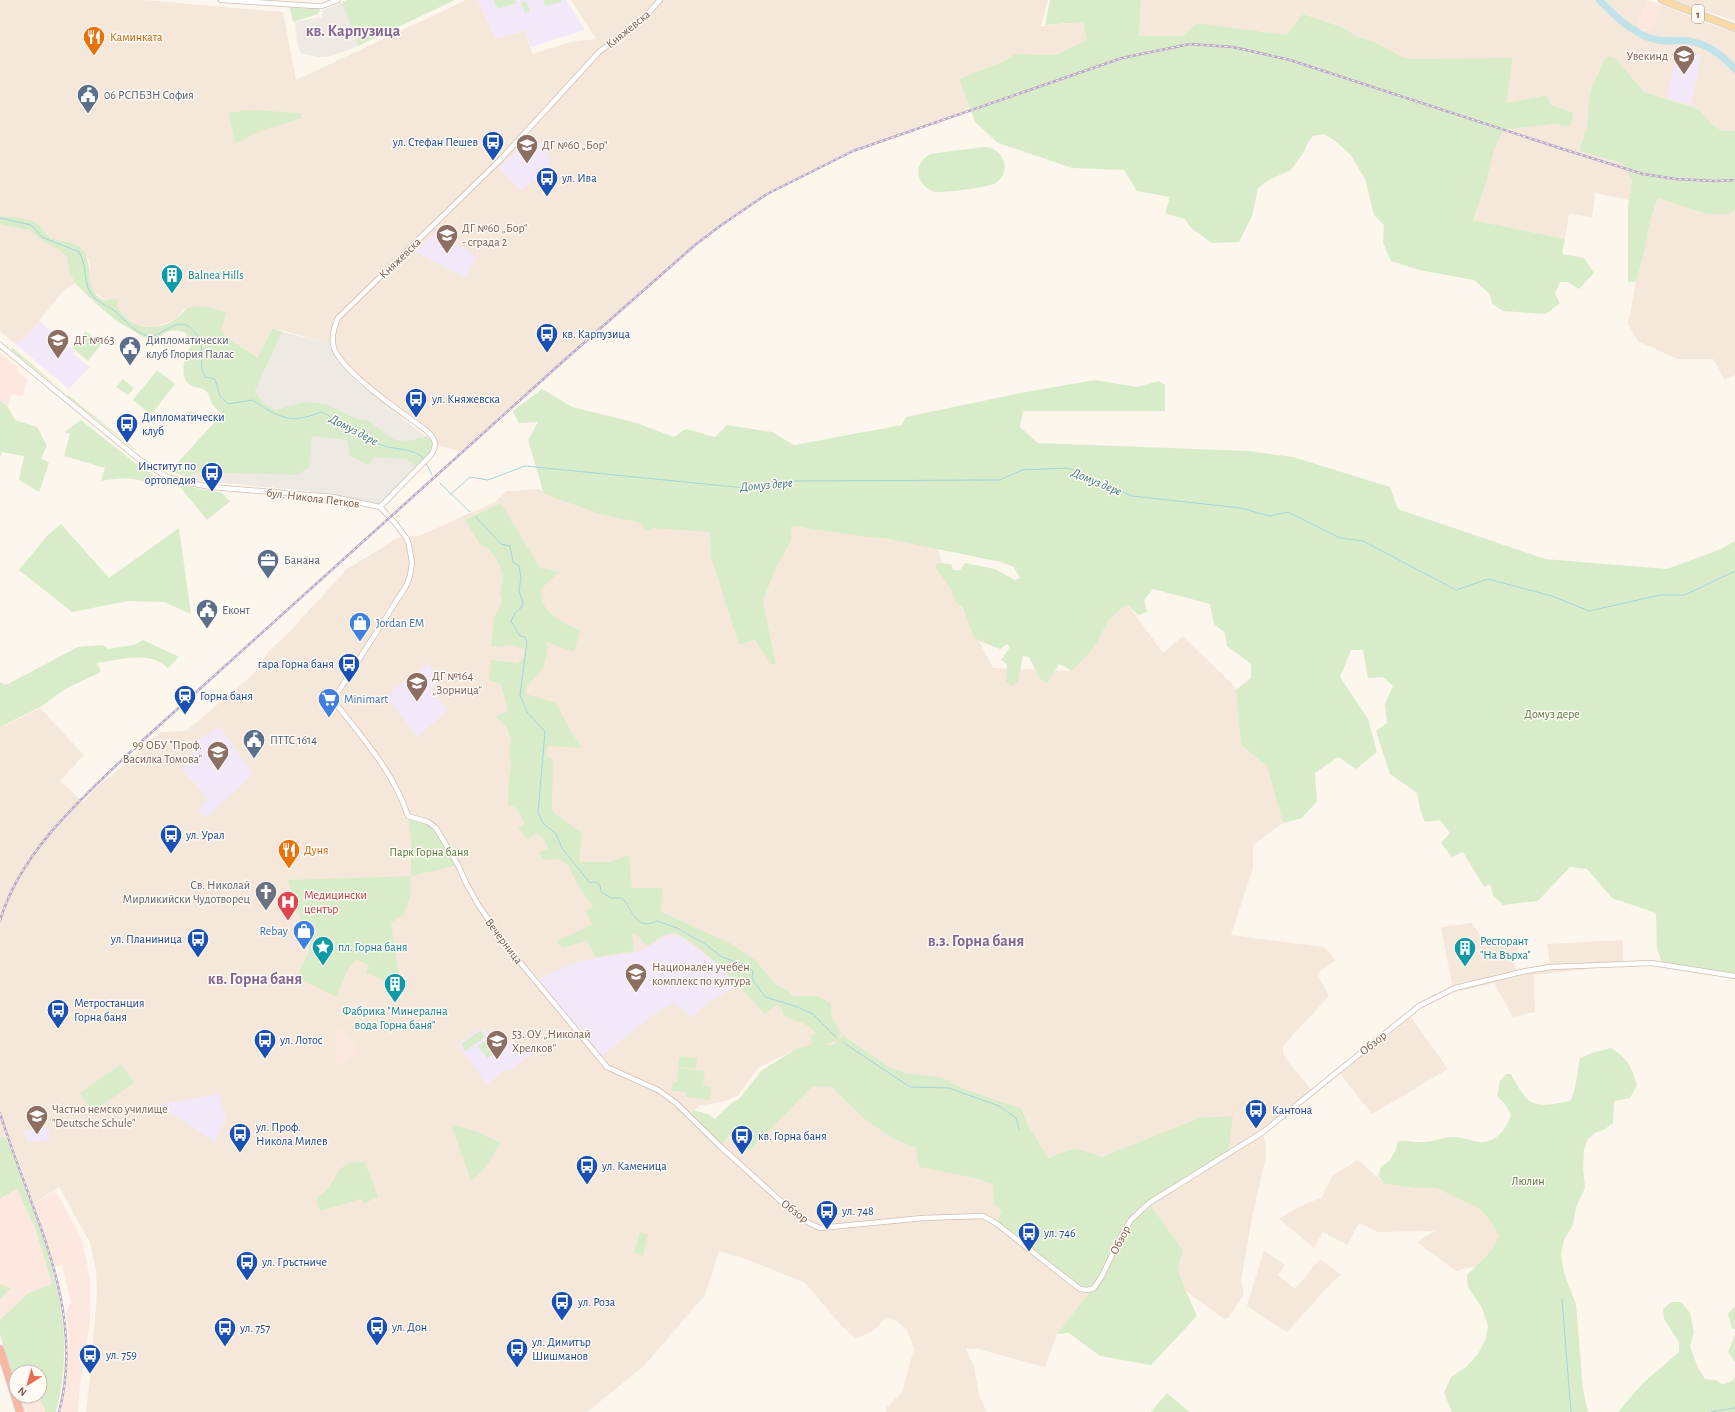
<svg xmlns="http://www.w3.org/2000/svg" width="1735" height="1412" viewBox="0 0 1735 1412" font-family="'Alegreya Sans',sans-serif">
<style>
.residential{fill:#f5e8da}
.commercial{fill:#fde8e0}
.industrial{fill:#efe9e4}
.education{fill:#f3e8fa}
.green{fill:#d8ecc9}
.lines{fill:none;stroke-linecap:round;stroke-linejoin:round}
.stream{stroke:#a5d3da;stroke-width:1}
.river{stroke:#bfe3e8;stroke-width:7}
.minor-casing{stroke:#d1beb0;stroke-width:6}
.major-casing{stroke:#dad1cd;stroke-width:8}
.highway-casing{stroke:#dad1cd;stroke-width:9}
.minor{stroke:#fff;stroke-width:4.5}
.major{stroke:#fbd9a5;stroke-width:6}
.highway{stroke:#f7b7a3;stroke-width:7}
.rail-casing{stroke:#b9a8c9;stroke-width:2.5}
.rail{stroke:#fffaf3;stroke-width:1;stroke-dasharray:3;stroke-linecap:butt}
.labels{text-anchor:middle;stroke-width:3;stroke-linejoin:round;paint-order:stroke}
.shield{fill:#fffaf3;stroke:#a28b7f;stroke-width:1}
.shield-label{font-size:11px;font-weight:bold;fill:#7a5c4d}
.street-label{font-size:12px;fill:#7a5c4d;stroke:#fffaf3}
.food-label{font-size:12px;fill:#c56008;stroke:#fffaf3;text-anchor:start}
.education-label{font-size:12px;fill:#785e54;stroke:#fffaf3;text-anchor:start}
.service-label{font-size:12px;fill:#4e5e75;stroke:#fffaf3;text-anchor:start}
.transit-label{font-size:12px;fill:#164399;stroke:#fffaf3;text-anchor:start}
.culture-label{font-size:12px;fill:#0d838f;stroke:#fffaf3;text-anchor:start}
.shop-label{font-size:12px;fill:#366cbe;stroke:#fffaf3;text-anchor:start}
.park-label{font-size:12px;fill:#537a41;stroke:#fffaf3}
.worship-label{font-size:12px;fill:#5b616d;stroke:#fffaf3;text-anchor:end}
.health-label{font-size:12px;fill:#be3a42;stroke:#fffaf3;text-anchor:start}
.water-label{font-size:13px;font-style:italic;fill:#437c86;stroke:#fffaf3}
.district-label{font-size:16px;font-weight:bold;fill:#846695;stroke:#fffaf3}
</style>
<rect width="100%" height="100%" fill="#fdf6ec"/>
<!-- residential -->
<g class="residential">
<path d="M0 0H145L283 12 296 80 466 0H478L496 39 525 30 532 54 571 42 596 39 571 0H1048L1041 26 1083 22 1088 40 1056 55 1015 54 1002 62 960 79 970 110 853 151 794 179 742 210 695 245 464 452 437 445 434 436 427 429 364 381 343 359 336 345 273 328 259 357 234 343 221 331 227 313 184 309 177 318 164 324 152 327 136 325 130 321 116 306 95 293 91 285 89 259 73 243 53 239 37 223 20 218 0 216Z"/>
<path d="M1141 0H1647L1638 24V27L1646 31 1652 29 1662 5 1715 26 1735 32V131H1723L1714 126 1698 109 1644 92 1616 59H1604L1591 90 1588 107 1587 128 1580 151 1622 163 1632 180 1629 200 1595 193 1592 217 1569 214 1565 239 1473 220 1485 187 1494 150 1503 130 1554 124 1570 127 1574 113 1551 105 1547 95 1505 103 1513 59H1411L1402 57 1377 43 1356 36 1342 27 1303 14 1286 35 1197 23 1182 36H1139Z"/>
<path d="M1672 0H1735V21Z"/>
<path d="M1658 198 1707 214H1730L1735 209V375L1725 380 1713 359H1677L1638 341 1628 324 1636 282 1645 250 1650 221Z"/>
<path d="M0 224 31 231 41 240 59 250 67 257 69 271 75 283 64 290 26 337 14 343 0 331Z"/>
<path d="M538 489 600 510 714 529 739 645 755 640 776 663 763 601 776 568 791 541 792 526 936 546 960 605 993 668 1072 671 1095 647 1109 619 1127 603 1163 653 1183 636 1241 693V745L1267 766 1283 823 1253 845V868L1231 935 1324 947 1336 960 1317 974 1328 994V997L1283 1046V1053L1287 1060 1313 1092 1263 1132 1266 1144V1157L1253 1213 1241 1280 1244 1294 1228 1318 1224 1319 1186 1291 1178 1269 1183 1250 1149 1203 1199 1118 1102 1157 1075 1148 1048 1158 1027 1123 1022 1109 967 1090 941 1077 906 1073 889 1067 843 1035 837 1042 829 1045H810L796 1049 758 1068 737 1096 725 1101 699 1106 688 1119 721 1147 729 1135 749 1151 812 1087 830 1086 864 1119 892 1138 916 1148 975 1178 993 1184 994 1204 1001 1211 999 1220 1094 1288 1057 1334 1045 1367 978 1349 966 1348 974 1367 979 1395 987 1412H886V1408L902 1392 914 1349 907 1330 895 1320 886 1317 874 1330 856 1339 839 1323 805 1283 746 1259 719 1251 705 1295 644 1366 587 1412H86L91 1369 97 1294 96 1270 90 1243 59 1187 34 1203 9 1136 0 1137V717L4 726 40 708 84 755 60 781 83 802 98 786 111 776 161 732 186 731 257 671 267 653 291 630 347 569 398 538 419 536 495 502 506 491Z"/>
<path d="M1472 923 1481 936 1490 940 1495 945H1518L1519 954 1511 955 1517 970 1550 963 1547 944 1623 940V965L1534 975 1535 1012 1513 1017 1494 983 1460 991 1452 985 1441 927Z"/>
<path d="M1411 1017 1448 1069 1372 1114 1340 1074Z"/>
<path d="M1358 1160 1385 1184 1414 1188H1436L1481 1210 1492 1223 1499 1236 1492 1250 1476 1266 1456 1271 1417 1242 1435 1231 1378 1232 1359 1223 1347 1245 1323 1232 1314 1248 1279 1219 1301 1206 1322 1197 1332 1176Z"/>
<path d="M1264 1250 1285 1265 1278 1275 1295 1289 1320 1259 1341 1275 1333 1281 1287 1332 1247 1306Z"/>
</g>
<!-- commercial -->
<g class="commercial">
<path d="M1647 0 1662 5 1652 29 1648 31 1640 29 1638 24Z"/>
<path d="M0 353 18 367 17 371 28 379 23 396 11 394 8 407 0 400Z"/>
<path d="M336 1031H344L359 1054 336 1066Z"/>
<path d="M17 1189 35 1228 52 1284 28 1293 0 1320V1299L10 1288 0 1284V1199Z"/>
<path d="M55 1191 68 1213 82 1240 90 1278V1322L80 1385 78 1412H61L67 1377 69 1337 66 1312 71 1303 62 1265 55 1267 34 1203Z"/>
<path d="M40 1399 45 1409V1412H24L21 1402Z"/>
</g>
<!-- industrial -->
<g class="industrial">
<path d="M342 2 358 46 328 57H317L301 53 297 43 295 22 322 17 323 10Z"/>
<path d="M282 332 329 343 336 360 360 385 430 440 429 454 381 504 307 491 193 480 187 476 169 472 255 391Z"/>
</g>
<!-- education -->
<g class="education">
<path d="M478 0H566L585 30 531 47 525 30 496 39Z"/>
<path d="M1678 51 1701 55 1691 105 1666 98Z"/>
<path d="M532 137 537 139 545 147 550 161V176L533 180 521 191 499 168 529 138Z"/>
<path d="M439 229 450 237 449 240 460 249 462 247 477 257 465 278 416 252Z"/>
<path d="M39 321 75 351 73 354 90 367 69 389 14 343 26 337Z"/>
<path d="M428 663 441 680 430 689 448 710 417 737 386 696Z"/>
<path d="M220 727 253 774 207 817 198 812 207 797 182 770 195 750 190 744Z"/>
<path d="M673 935 684 939 716 963 738 985 707 1003 692 1017 674 1003 659 1011 601 1056 537 980 579 961 641 951 666 936Z"/>
<path d="M479 1029 537 1051 508 1071 503 1070 487 1085 458 1044Z"/>
<path d="M219 1094 226 1118 215 1142 161 1107 162 1104Z"/>
<path d="M49 1128V1141L28 1142 23 1131Z"/>
</g>
<!-- green -->
<g class="green">
<path d="M347 0H455L358 46 342 2Z"/>
<path d="M494 0H516V3L497 9Z"/>
<path d="M543 0H561L562 2 545 6Z"/>
<path d="M1050 0H1141L1139 36H1182L1197 23 1286 35 1303 14 1342 27 1356 36 1377 43 1402 57 1411 59 1513 58 1506 103 1547 95 1551 105 1574 113 1570 127 1554 124 1503 130 1494 150 1485 187 1473 220 1565 239 1562 254 1584 258 1594 273 1579 289 1568 282H1560L1555 294 1560 303 1546 314 1503 311 1492 304 1490 294 1474 280 1419 270 1391 261 1383 243 1384 225 1374 215 1365 179 1350 154 1334 140 1323 134 1313 136 1307 144 1304 152 1291 170 1269 180 1258 188 1252 216 1239 242 1212 243 1191 228 1185 219 1165 213 1170 197 1137 191 1124 170 1072 168 998 143 975 122 959 79 1002 62 1015 54 1056 55 1087 40 1083 22 1045 25Z"/>
<path d="M526 1 530 11 525 13 521 3Z"/>
<path d="M289 5 322 6 318 14 293 22Z"/>
<path d="M1609 56 1616 59 1644 92 1698 109 1714 126 1723 131H1735V209L1730 214H1707L1658 198 1650 221 1645 250 1636 282H1628V206L1632 180 1622 163 1579 151 1587 128 1588 107 1591 90 1604 59Z"/>
<path d="M249 110 301 113 302 118 263 130 235 144 229 113Z"/>
<path d="M984 147C1003 147 1013 171 996 183 991 187 943 193 936 192 929 191 923 186 920 179 915 168 921 160 930 154Z"/>
<path d="M0 216C12 217 25 217 36 223 43 227 47 237 54 239 64 242 76 241 83 250 94 263 84 295 105 300 109 300 114 299 118 299L117 306C121 311 126 318 131 322 145 330 165 328 177 318 183 313 184 309 191 307 203 304 216 310 227 312L221 331 234 343 258 357 273 328 282 332 255 391 262 401 275 410 305 402 326 404 357 419 367 420 395 440 408 441 427 436 433 443V449L417 467 406 459 375 457 368 465 350 456 347 440 312 436 309 468 299 475 198 472 187 476 169 472 222 414C219 411 215 408 213 405 210 401 210 395 206 391 201 387 199 389 194 387 176 380 185 357 191 345L186 333C171 327 167 331 156 340L147 339 115 320 90 298 75 283 69 271 67 257 59 250 41 240 31 231 0 224Z"/>
<path d="M86 331 102 344 88 361 72 348Z"/>
<path d="M11 348 14 349 65 393 12 351Z"/>
<path d="M157 370 175 384 151 415 133 400Z"/>
<path d="M123 379 134 388 128 395 116 387Z"/>
<path d="M1094 380 1137 387 1159 381 1165 385V411H1023L1020 427 1038 443 1248 451 1293 457 1390 487 1398 509 1545 559 1667 569 1721 549 1735 541V974L1662 962 1657 949 1656 913 1612 898 1587 869 1570 867 1538 901 1503 905 1493 895 1490 884 1484 887 1463 852 1452 857 1441 843 1450 833 1440 820 1425 822 1420 809 1417 793 1390 774 1376 731 1387 723 1385 704 1393 686 1383 677 1368 678 1363 650H1351L1340 677 1368 719 1377 752 1356 769 1338 757 1315 773 1317 801 1302 818 1283 823 1267 766 1241 745 1236 690 1251 678V664L1227 646 1225 633 1214 624 1210 604 1153 589 1144 600 1147 612 1138 615 1127 604 1109 619 1095 647 1072 671 1059 664 1047 683 1040 679 1029 657 1023 656 1018 682 1011 686 1006 681 1007 664 1001 660 1010 647 1007 644 1000 649 975 639 962 607 956 602 951 589 936 568 937 563 951 564 953 570H960L965 563 995 569 1015 580 1020 578 1014 567 1001 562 888 539 867 537 792 526 791 541 776 568 763 601 776 664 772 665 755 640 739 645 711 557 710 532 652 528 646 531 641 523 600 514 544 494 528 440 538 422 519 423 513 411 542 389 572 407 637 423 674 437 686 429 715 437 727 425 772 432 794 445 902 425 906 417 1016 394Z"/>
<path d="M68 395 135 449V450L68 397Z"/>
<path d="M0 400 8 407 15 420 37 427 47 446 41 458 49 463 39 492 19 480 24 456 2 452 0 457Z"/>
<circle cx="190" cy="416" r="5"/>
<path d="M81 420 135 463 160 479C151 486 142 480 133 479 122 478 112 479 101 481L105 468 64 456 70 434 65 432Z"/>
<path d="M181 485 222 493 230 501 207 520 180 487Z"/>
<path d="M501 503 540 568 559 572 541 589C541 616 560 619 580 631L574 652 546 642C551 660 540 675 527 686L526 694 556 703 572 733 582 748 549 746 545 755 550 757 553 761 552 809 555 814 581 833C584 844 577 852 580 862H610L629 855 632 888H662L661 912 730 943 755 960 775 984 788 991 792 996H817L831 1003C831 1020 834 1020 841 1034L837 1040 825 1045 834 1044 843 1035 889 1067 906 1073 941 1077 967 1090 1022 1109 1027 1123 1048 1158 1075 1148 1102 1157 1199 1118 1233 1116 1228 1155 1149 1203 1183 1250 1178 1269 1186 1291 1197 1316 1151 1365 1100 1356 1069 1333 1057 1334 1093 1288 1080 1289 997 1224 1001 1211 994 1204 993 1184 975 1178 919 1167 916 1148 892 1138 864 1119 830 1086 812 1087 749 1151 729 1135 721 1147 707 1130 691 1113 692 1110 708 1114 715 1119 730 1104 739 1099 761 1071 796 1049 812 1044 811 1035 815 1034V1032C806 1021 794 1022 783 1015L781 1007 776 1005 765 1014C750 998 692 933 672 933 663 933 654 942 647 946L636 934 632 933 634 951 595 957 587 940 563 948 557 941 592 925 586 911 593 907C588 898 580 890 576 881 566 863 569 857 544 860L538 853 548 848 545 840 536 833 528 840 518 828 525 823C520 815 518 806 508 805L509 777 511 768 509 751 511 742 508 729 496 717 508 711 501 684 489 680 491 660 517 663 524 658 525 650 514 645 491 647 494 617 501 604 502 597 500 593 503 579 502 572 497 560 487 547 481 546 465 520Z"/>
<path d="M61 524 109 578 179 528 191 614 164 602 128 601 72 612 19 570 47 536Z"/>
<path d="M143 640 179 657 168 668C150 650 120 660 97 663L101 672 67 688 40 707 0 727V682L6 685 78 647 103 645 108 649 134 645Z"/>
<path d="M408 816 436 828 458 865 411 876 410 897 403 916 399 917 391 923 400 984 380 979 366 973 369 965 356 960 348 969 336 997 297 977 310 949 288 880 411 876V840Z"/>
<path d="M481 1030 485 1037 465 1051 461 1044Z"/>
<path d="M492 1036 497 1043 483 1053 478 1046Z"/>
<path d="M493 1047 496 1051 487 1058 484 1053Z"/>
<path d="M1611 1048C1628 1059 1631 1066 1637 1085L1630 1098 1614 1101 1613 1123 1605 1129 1595 1133 1588 1139 1584 1150 1583 1168 1585 1188 1576 1207 1573 1225 1564 1240 1561 1254 1564 1273 1576 1304 1583 1389 1588 1412H1452L1444 1393 1451 1377 1466 1367 1478 1354 1486 1338 1488 1326 1482 1308 1468 1287 1467 1275 1492 1250 1499 1236 1492 1223 1481 1210 1436 1188H1414L1385 1184 1378 1176 1381 1167 1389 1161 1396 1150 1397 1142C1405 1139 1409 1142 1418 1142 1431 1143 1444 1136 1457 1137 1464 1138 1471 1141 1479 1142 1496 1143 1506 1130 1511 1115L1505 1104 1497 1096 1500 1081 1506 1074H1511C1515 1081 1518 1088 1523 1094 1533 1110 1555 1104 1570 1101 1577 1089 1577 1072 1580 1058L1595 1052Z"/>
<path d="M680 1056 697 1058 696 1069 678 1067Z"/>
<path d="M121 1064 134 1083 96 1109 90 1108 80 1093Z"/>
<path d="M678 1068 705 1071 703 1085 712 1087 710 1100 686 1097V1092L672 1091 673 1082H677Z"/>
<path d="M451 1124 478 1132 500 1143C492 1158 485 1170 471 1181Z"/>
<path d="M0 1137H6C29 1199 61 1273 64 1339 65 1364 62 1388 56 1412H45V1409L39 1399 21 1402 19 1396H40V1372H16V1386L0 1335V1320L28 1293 52 1284 35 1228 17 1189 0 1199Z"/>
<path d="M365 1162 378 1197 363 1204 361 1199 320 1211 317 1203 318 1197C333 1190 335 1168 349 1163 354 1162 360 1163 365 1162Z"/>
<path d="M640 1232 648 1235 643 1256 634 1253Z"/>
<path d="M0 1284 11 1288 0 1299Z"/>
<path d="M1671 1302H1681L1690 1313 1694 1333 1690 1346 1698 1368 1705 1379 1716 1380 1722 1384 1732 1381 1735 1377V1412H1618L1642 1384 1679 1352V1342L1664 1319 1663 1309Z"/>
<path d="M1735 1306V1329L1732 1328 1728 1314Z"/>
<path d="M1735 1335V1362L1728 1352Z"/>
<path d="M1167 1393 1189 1412H1151Z"/>
</g>
<g class="lines">
<!-- stream -->
<g class="stream">
<path d="M0 218 31 225 42 237 79 252C88 265 82 286 94 297 99 303 106 305 112 309 123 317 137 337 152 336 164 334 180 314 194 331 208 348 197 365 205 377L215 379 220 396 228 404 252 400C279 417 290 425 321 412L328 415 336 422 347 423C356 434 375 443 388 447 401 450 415 449 424 459"/>
<path d="M426 463 432 475"/>
<path d="M440 483 470 512"/>
<path d="M451 494 470 477 488 480 525 466 745 488 789 481 1000 480 1022 470 1068 468 1132 496 1241 508 1269 516 1288 512 1340 538 1363 541 1456 590 1488 579 1552 596 1589 611 1660 595H1685L1735 571"/>
<path d="M476 517 501 544 510 546 513 562 519 566 521 578 519 590 523 603 522 607 515 613 511 621 520 636 525 637 527 642 520 695 527 712 545 732 538 813 543 823 556 834 562 848 590 883 595 882 600 885 601 892 611 898H622C634 911 635 931 657 921L677 928 705 944 722 957 746 965 753 971 752 979 765 997 795 1006 813 1014 836 1037"/>
<path d="M844 1043 910 1087 949 1088 999 1106 1016 1118 1019 1129"/>
<path d="M1562 1299 1571 1412"/>
<path d="M1711 1412 1735 1408"/>
</g>
<!-- river -->
<path class="river" d="M1599 0C1614 14 1627 29 1647 37 1661 43 1675 40 1689 41 1708 44 1722 55 1735 69"/>
<!-- minor casing -->
<g class="minor-casing">
<g id="minor">
<path d="M221 0 315 6H322L338 0"/>
<path d="M0 345 140 460 167 477 189 483 211 487 333 497 380 507 395 523 407 539 409 545 412 563 410 576 406 586 333 700C361 736 394 772 408 816L428 822 436 828 458 865 466 883 479 906 509 949 607 1067 658 1090 676 1103 721 1147 794 1213 809 1223 820 1228 923 1218 983 1216 997 1224 1071 1282 1080 1289 1088 1290 1094 1288 1102 1276 1122 1234 1131 1220 1149 1203 1263 1132 1419 1006 1455 988 1526 971 1551 967 1652 963 1735 976"/>
<path d="M380 507 431 455C438 445 435 438 427 431 399 410 372 393 348 368 343 362 336 356 334 348 331 339 334 327 338 318L501 159 599 52 644 18 660 0"/>
</g>
</g>
<!-- major casing -->
<g class="major-casing">
<path id="major" d="M1662 0 1735 28"/>
</g>
<!-- highway casing -->
<g class="highway-casing">
<path id="highway" d="M0 1349 20 1412"/>
</g>
<!-- minor -->
<use href="#minor" class="minor"/>
<!-- major -->
<use href="#major" class="major"/>
<!-- highway -->
<use href="#highway" class="highway"/>
<!-- rail casing -->
<g class="rail-casing">
<g id="rail">
<path d="M0 921C21 848 90 791 143 740L560 364 695 245 720 226 767 194 853 151 1122 58 1190 44 1233 47 1290 60 1572 152 1643 174 1676 179 1714 181 1735 180"/>
<path d="M0 1113C30 1211 87 1307 59 1412"/>
</g>
</g>
<!-- rail -->
<use href="#rail" class="rail"/>
</g>
<!-- icons -->
<defs>
<g id="restaurant-pin" transform="scale(1.15)"><path d="M0 17L-7.5 6A9.5 9.5 0 1 1 7.5 6Z" fill="#e8710a" stroke="#fffaf3"/><path d="M-5-6h1v4h1v-4h1v4h1v-4h1v5L-1.5 .5V6h-2V.5L-5-1ZM5-6V6H3V1.5H1.5Q1.5-4 5-6Z" fill="#fff"/></g>
<g id="school-pin" transform="scale(1.15)"><path d="M0 17L-7.5 6A9.5 9.5 0 1 1 7.5 6Z" fill="#8d6e63" stroke="#fffaf3"/><path d="M0-5L7-2L0 1L-7-2ZM-4 1L0 2.5L4 1V4Q0 6-4 4Z" fill="#fff"/></g>
<g id="civic-pin" transform="scale(1.15)"><path d="M0 17L-7.5 6A9.5 9.5 0 1 1 7.5 6Z" fill="#5c6f8a" stroke="#fffaf3"/><path d="M-.6-6.5H3V-4.5H.6V-3L4-1V1h2V6H-6V1h2V-1L-.6-3ZM-1.2 2.5V6h2.4V2.5Z" fill="#fff"/></g>
<g id="bus-pin" transform="scale(1.15)"><path d="M0 17L-7.5 6A9.5 9.5 0 1 1 7.5 6Z" fill="#1a4fb4" stroke="#fffaf3"/><path d="M-5-6H5V4H4V6H2V4H-2V6H-4V4H-5ZM-3.5-4V0h7V-4ZM-3.5 1.2v1.5H-2V1.2ZM2 1.2v1.5H3.5V1.2Z" fill="#fff"/></g>
<g id="building-pin" transform="scale(1.15)"><path d="M0 17L-7.5 6A9.5 9.5 0 1 1 7.5 6Z" fill="#0f9aa8" stroke="#fffaf3"/><path d="M-4-6H4V6H1V3H-1V6H-4ZM-2.5-4.3h1.7v1.8h-1.7ZM.8-4.3h1.7v1.8H.8ZM-2.5-1h1.7V.8h-1.7ZM.8-1h1.7V.8H.8Z" fill="#fff"/></g>
<g id="office-pin" transform="scale(1.15)"><path d="M0 17L-7.5 6A9.5 9.5 0 1 1 7.5 6Z" fill="#5c6f8a" stroke="#fffaf3"/><path d="M-6-3h4V-5.5h4V-3h4V5H-6ZM-1-4.5V-3h2v-1.5ZM-6 0V1H6V0Z" fill="#fff"/></g>
<g id="shop-pin" transform="scale(1.15)"><path d="M0 17L-7.5 6A9.5 9.5 0 1 1 7.5 6Z" fill="#3f7fe0" stroke="#fffaf3"/><path d="M-5-2.5h2.3a2.7 3.5 0 0 1 5.4 0H5L5.5 6h-11ZM-1.5-2.5h3a1.5 2.3 0 0 0-3 0Z" fill="#fff"/></g>
<g id="station-pin" transform="scale(1.15)"><path d="M0 17L-7.5 6A9.5 9.5 0 1 1 7.5 6Z" fill="#1a4fb4" stroke="#fffaf3"/><path d="M-3-6H3Q5-6 5-4V2Q5 4 3 4L4.5 6H3L1.5 4h-3L-3 6H-4.5L-3 4Q-5 4-5 2V-4Q-5-6-3-6ZM-3.5-4v3h7v-3ZM-3.5 1v1.5H-2V1ZM2 1v1.5H3.5V1Z" fill="#fff"/></g>
<g id="supermarket-pin" transform="scale(1.15)"><path d="M0 17L-7.5 6A9.5 9.5 0 1 1 7.5 6Z" fill="#3f7fe0" stroke="#fffaf3"/><path d="M-6-5.5h2.5l.6 2H6L4.5 2H-2.5L-4.4-4H-6ZM-1.5 3.2a1.3 1.3 0 1 0 .1 0ZM3 3.2a1.3 1.3 0 1 0 .1 0Z" fill="#fff"/></g>
<g id="church-pin" transform="scale(1.15)"><path d="M0 17L-7.5 6A9.5 9.5 0 1 1 7.5 6Z" fill="#6b7280" stroke="#fffaf3"/><path d="M-1.2-6h2.4v3.5h3.3v2.4h-3.3V6h-2.4V-.1h-3.3v-2.4h3.3Z" fill="#fff"/></g>
<g id="hospital-pin" transform="scale(1.15)"><path d="M0 17L-7.5 6A9.5 9.5 0 1 1 7.5 6Z" fill="#e0444e" stroke="#fffaf3"/><path d="M-5-5h3v3.5h4V-5h3V5h-3V1.5h-4V5h-3Z" fill="#fff"/></g>
<g id="sight-pin" transform="scale(1.15)"><path d="M0 17L-7.5 6A9.5 9.5 0 1 1 7.5 6Z" fill="#0f9aa8" stroke="#fffaf3"/><path d="M0-6L1.8-2.2L6-1.7L2.9 1.2L3.7 5.4L0 3.3L-3.7 5.4L-2.9 1.2L-6-1.7L-1.8-2.2Z" fill="#fff"/></g>
</defs>
<g fill-rule="evenodd">
<use href="#restaurant-pin" x="94" y="37"/>
<use href="#school-pin" x="1684" y="56"/>
<use href="#civic-pin" x="88" y="95"/>
<use href="#bus-pin" x="493" y="142"/>
<use href="#school-pin" x="527" y="145"/>
<use href="#bus-pin" x="547" y="178"/>
<use href="#school-pin" x="447" y="235"/>
<use href="#building-pin" x="172" y="275"/>
<use href="#bus-pin" x="547" y="334"/>
<use href="#school-pin" x="58" y="340"/>
<use href="#civic-pin" x="130" y="347"/>
<use href="#bus-pin" x="416" y="399"/>
<use href="#bus-pin" x="127" y="424"/>
<use href="#bus-pin" x="212" y="473"/>
<use href="#office-pin" x="268" y="560"/>
<use href="#civic-pin" x="207" y="610"/>
<use href="#shop-pin" x="360" y="623"/>
<use href="#bus-pin" x="349" y="664"/>
<use href="#school-pin" x="417" y="683"/>
<use href="#station-pin" x="185" y="696"/>
<use href="#supermarket-pin" x="329" y="699"/>
<use href="#civic-pin" x="254" y="740"/>
<use href="#school-pin" x="218" y="752"/>
<use href="#bus-pin" x="171" y="835"/>
<use href="#restaurant-pin" x="289" y="850"/>
<use href="#church-pin" x="266" y="892"/>
<use href="#hospital-pin" x="288" y="902"/>
<use href="#shop-pin" x="304" y="931"/>
<use href="#bus-pin" x="198" y="939"/>
<use href="#sight-pin" x="323" y="947"/>
<use href="#building-pin" x="1465" y="948"/>
<use href="#school-pin" x="636" y="974"/>
<use href="#building-pin" x="395" y="984"/>
<use href="#bus-pin" x="58" y="1010"/>
<use href="#bus-pin" x="265" y="1040"/>
<use href="#school-pin" x="497" y="1041"/>
<use href="#bus-pin" x="1256" y="1110"/>
<use href="#school-pin" x="37" y="1116"/>
<use href="#bus-pin" x="240" y="1134"/>
<use href="#bus-pin" x="742" y="1136"/>
<use href="#bus-pin" x="587" y="1166"/>
<use href="#bus-pin" x="827" y="1211"/>
<use href="#bus-pin" x="1029" y="1233"/>
<use href="#bus-pin" x="247" y="1262"/>
<use href="#bus-pin" x="562" y="1302"/>
<use href="#bus-pin" x="377" y="1327"/>
<use href="#bus-pin" x="225" y="1328"/>
<use href="#bus-pin" x="517" y="1349"/>
<use href="#bus-pin" x="90" y="1355"/>
</g>
<g class="labels">
<!-- shield labels -->
<rect class="shield" x="1692" y="5" width="12" height="18" rx="3"/>
<g class="shield-label">
<text x="1698" y="18">1</text>
</g>
<!-- street labels -->
<g class="street-label">
<text transform="translate(628 29) rotate(-39)" y="4">Княжевска</text>
<text transform="translate(400 258) rotate(-44)" y="4">Княжевска</text>
<text transform="translate(313 498) rotate(7)" y="4">бул. Никола Петков</text>
<text transform="translate(504 941) rotate(53)" y="4">Вечерница</text>
<text transform="translate(1373 1043) rotate(-39)" y="4">Обзор</text>
<text transform="translate(795 1211) rotate(37)" y="4">Обзор</text>
<text transform="translate(1120 1240) rotate(-63)" y="4">Обзор</text>
</g>
<!-- food labels -->
<g class="food-label">
<text x="110" y="41">Каминката</text>
<text x="304" y="854">Дуня</text>
</g>
<!-- education labels -->
<g class="education-label">
<text x="1668" y="60" text-anchor="end">Увекинд</text>
<text x="542" y="149">ДГ №60 „Бор“</text>
<text x="462" y="232">ДГ №60 „Бор“<tspan x="462" dy="14">- сграда 2</tspan></text>
<text x="74" y="344">ДГ №163</text>
<text x="432" y="680">ДГ №164<tspan x="432" dy="14">„Зорница“</tspan></text>
<text x="202" y="749" text-anchor="end">99 ОБУ "Проф.<tspan x="202" dy="14">Василка Томова"</tspan></text>
<text x="652" y="971">Национален учебен<tspan x="652" dy="14">комплекс по култура</tspan></text>
<text x="512" y="1038">53. ОУ „Николай<tspan x="512" dy="14">Хрелков“</tspan></text>
<text x="52" y="1113">Частно немско училище<tspan x="52" dy="14">"Deutsche Schule"</tspan></text>
</g>
<!-- service labels -->
<g class="service-label">
<text x="104" y="99">06 РСПБЗН София</text>
<text x="146" y="344">Дипломатически<tspan x="146" dy="14">клуб Глория Палас</tspan></text>
<text x="284" y="564">Банана</text>
<text x="222" y="614">Еконт</text>
<text x="270" y="744">ПТТС 1614</text>
</g>
<!-- transit labels -->
<g class="transit-label">
<text x="478" y="146" text-anchor="end">ул. Стефан Пешев</text>
<text x="562" y="182">ул. Ива</text>
<text x="562" y="338">кв. Карпузица</text>
<text x="432" y="403">ул. Княжевска</text>
<text x="142" y="421">Дипломатически<tspan x="142" dy="14">клуб</tspan></text>
<text x="196" y="470" text-anchor="end">Институт по<tspan x="196" dy="14">ортопедия</tspan></text>
<text x="334" y="668" text-anchor="end">гара Горна баня</text>
<text x="200" y="700">Горна баня</text>
<text x="186" y="839">ул. Урал</text>
<text x="182" y="943" text-anchor="end">ул. Планиница</text>
<text x="74" y="1007">Метростанция<tspan x="74" dy="14">Горна баня</tspan></text>
<text x="280" y="1044">ул. Лотос</text>
<text x="1272" y="1114">Кантона</text>
<text x="256" y="1131">ул. Проф.<tspan x="256" dy="14">Никола Милев</tspan></text>
<text x="758" y="1140">кв. Горна баня</text>
<text x="602" y="1170">ул. Каменица</text>
<text x="842" y="1215">ул. 748</text>
<text x="1044" y="1237">ул. 746</text>
<text x="262" y="1266">ул. Гръстниче</text>
<text x="578" y="1306">ул. Роза</text>
<text x="392" y="1331">ул. Дон</text>
<text x="240" y="1332">ул. 757</text>
<text x="532" y="1346">ул. Димитър<tspan x="532" dy="14">Шишманов</tspan></text>
<text x="106" y="1359">ул. 759</text>
</g>
<!-- culture labels -->
<g class="culture-label">
<text x="188" y="279">Balnea Hills</text>
<text x="1480" y="945">Ресторант<tspan x="1480" dy="14">"На Върха"</tspan></text>
<text x="338" y="951">пл. Горна баня</text>
<text x="395" y="1015" text-anchor="middle">Фабрика "Минерална<tspan x="395" dy="14">вода Горна баня"</tspan></text>
</g>
<!-- shop labels -->
<g class="shop-label">
<text x="376" y="627">Jordan EM</text>
<text x="344" y="703">Minimart</text>
<text x="288" y="935" text-anchor="end">Rebay</text>
</g>
<!-- park labels -->
<g class="park-label">
<text x="1552" y="718">Домуз дере</text>
<text x="429" y="856">Парк Горна баня</text>
<text x="1528" y="1185">Люлин</text>
</g>
<!-- worship labels -->
<g class="worship-label">
<text x="250" y="889">Св. Николай<tspan x="250" dy="14">Мирликийски Чудотворец</tspan></text>
</g>
<!-- health labels -->
<g class="health-label">
<text x="304" y="899">Медицински<tspan x="304" dy="14">център</tspan></text>
</g>
<!-- water labels -->
<g class="water-label">
<text transform="translate(354 429) rotate(28)" y="5">Домуз дере</text>
<text transform="translate(1097 481) rotate(23)" y="5">Домуз дере</text>
<text transform="translate(766 484) rotate(-5)" y="5">Домуз дере</text>
</g>
<!-- district labels -->
<g class="district-label">
<text x="353" y="36">кв. Карпузица</text>
<text x="976" y="946">в.з. Горна баня</text>
<text x="255" y="984">кв. Горна баня</text>
</g>
</g>
<!-- north arrow -->
<g transform="translate(28 1384) rotate(217)"><circle r="19" fill="#fffaf3" stroke="#cabbb1"/>
<path d="M0-3L7 15L0 10L-7 15Z" fill="#e76f51"/>
<text y="-6" font-size="11" font-weight="bold" text-anchor="middle" fill="#7a5c4d">N</text>
</g>
</svg>
